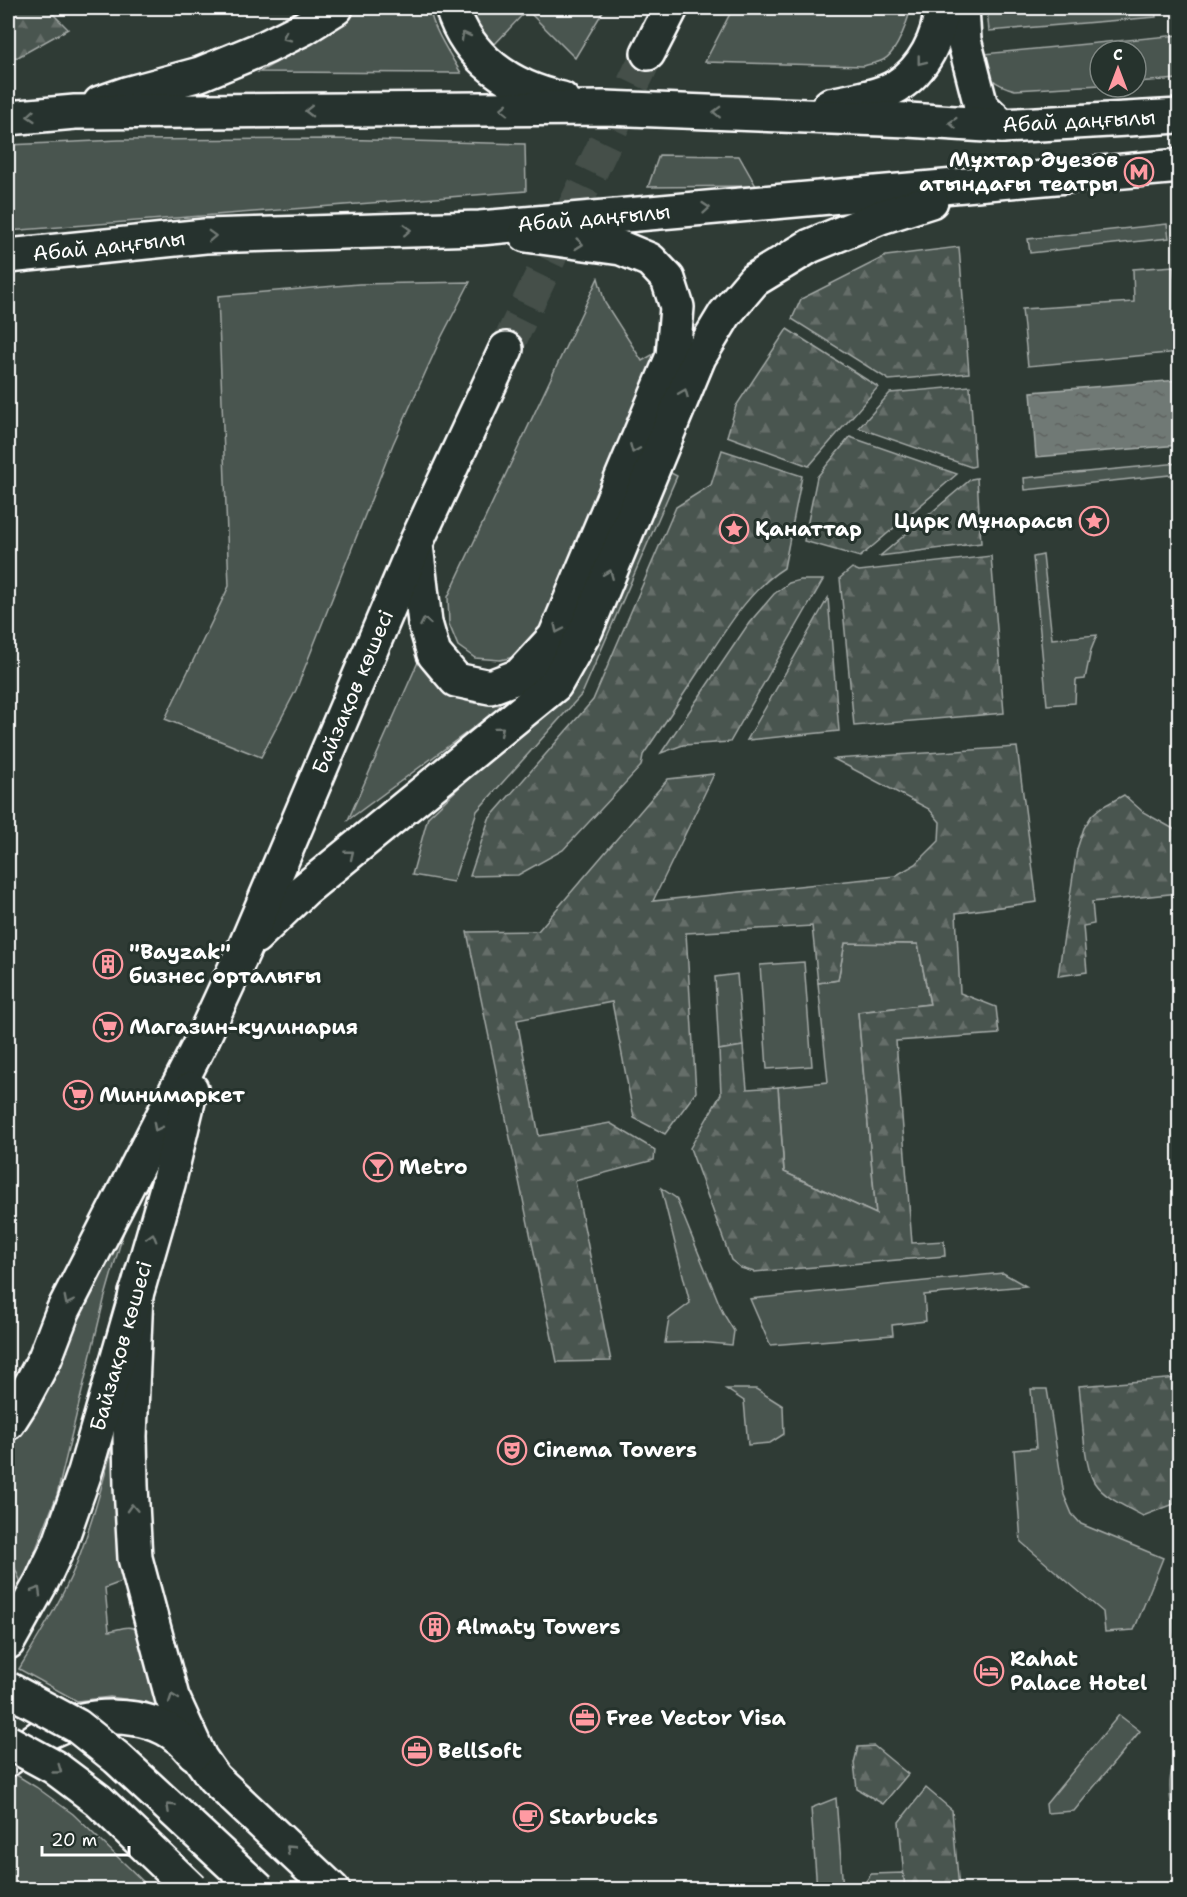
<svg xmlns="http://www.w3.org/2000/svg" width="1187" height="1897" viewBox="0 0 1187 1897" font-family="'Shantell Sans',sans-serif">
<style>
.green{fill:#4a544f;stroke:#a4aaa7;stroke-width:1.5}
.forest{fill:url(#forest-firs);stroke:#a4aaa7;stroke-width:1.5}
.water{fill:url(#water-ripples);stroke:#a9afac;stroke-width:1.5}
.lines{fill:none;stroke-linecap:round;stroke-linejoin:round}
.secondary-tunnel{stroke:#444f49;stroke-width:33;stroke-dasharray:33 16;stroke-linecap:butt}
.secondary-casing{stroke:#fff;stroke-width:38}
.secondary{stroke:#26332d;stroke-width:33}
.secondary-bridge-casing{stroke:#fff;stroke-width:38;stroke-linecap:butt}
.secondary-bridge{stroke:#26332d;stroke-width:33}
.oneway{stroke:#727a76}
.labels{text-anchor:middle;stroke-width:6;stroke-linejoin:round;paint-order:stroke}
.street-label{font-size:21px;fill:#fff;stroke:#26332d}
.poi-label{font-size:21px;font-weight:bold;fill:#fff;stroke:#26332d;text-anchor:start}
</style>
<defs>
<pattern id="forest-firs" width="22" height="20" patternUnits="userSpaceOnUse" patternTransform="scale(1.5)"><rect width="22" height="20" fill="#4a544f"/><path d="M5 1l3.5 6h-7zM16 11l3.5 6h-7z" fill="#656e69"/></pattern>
<pattern id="water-ripples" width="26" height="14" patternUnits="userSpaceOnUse" patternTransform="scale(1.5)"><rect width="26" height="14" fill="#707975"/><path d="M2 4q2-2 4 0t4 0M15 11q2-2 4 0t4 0" fill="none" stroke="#5e6260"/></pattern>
</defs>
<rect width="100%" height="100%" fill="#2f3b35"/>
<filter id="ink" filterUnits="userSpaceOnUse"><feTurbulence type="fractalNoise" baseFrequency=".0167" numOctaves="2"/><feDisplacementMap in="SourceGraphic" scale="12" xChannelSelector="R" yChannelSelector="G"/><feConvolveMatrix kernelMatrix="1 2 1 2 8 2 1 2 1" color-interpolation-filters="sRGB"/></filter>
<g filter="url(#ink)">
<!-- green -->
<g class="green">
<path d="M353 8H430C430 24 452 58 461 73L259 72 293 53 336 26Z"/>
<path d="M470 8H605L575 58 527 10 493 46 470 12Z"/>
<path d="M733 8H911C907 22 897 53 883 60 877 63 870 64 864 66L705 62Z"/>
<path d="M987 8H1155L1156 17 989 31Z"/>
<path d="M1179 35V79L1136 82V51H1100V85L1015 90C991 84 986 74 973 55Z"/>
<path d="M332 139 525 144 526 191 8 231V145L119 140Z"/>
<path d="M659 155 739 156 756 186 648 187Z"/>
<path d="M1167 224 1169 238 1030 253 1028 239Z"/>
<path d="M1174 266 1179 352 1028 366 1022 309 1134 302 1133 269Z"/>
<path d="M598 278 605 303 642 361 662 349 547 620 524 655 500 660 475 658 458 646 449 624 448 597Z"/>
<path d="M470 282 441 338 393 444 296 690 261 757 165 719 229 586 218 296 359 284Z"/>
<path d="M1179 463V474L1025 490 1024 478Z"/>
<path d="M669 472 677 476 582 694 477 811 453 882 412 875 428 817 565 687Z"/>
<path d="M1043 555 1052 639 1097 635 1091 650 1085 679 1076 680 1075 703 1047 705 1033 557Z"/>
<path d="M418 662C431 682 446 696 470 702 481 705 493 704 504 705L348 820Z"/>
<path d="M845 943 918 944 930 1004 858 1012 876 1214 784 1172 778 1087 828 1082 818 983 838 980Z"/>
<path d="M804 962 812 1066 767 1069 760 965Z"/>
<path d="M737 974 743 1046 719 1050 715 977Z"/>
<path d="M661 1188 676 1198 723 1313 734 1331 732 1345 699 1342 665 1343 669 1319 690 1303Z"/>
<path d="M132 1203 104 1300 57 1495 22 1585 8 1552V1444L18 1430Z"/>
<path d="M1003 1273 1026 1286 924 1295 926 1321 892 1325 893 1335 770 1345 750 1299Z"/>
<path d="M726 1389H756L783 1406 784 1434 770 1443 748 1445 744 1401Z"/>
<path d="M1031 1389H1047L1064 1495 1072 1514 1081 1524 1163 1558 1134 1630 1105 1632 1103 1612 1021 1542 1014 1450 1036 1448Z"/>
<path d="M121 1416 126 1578 121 1582 105 1588 109 1631C118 1630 130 1623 138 1631L166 1710 145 1702 110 1697 77 1701 19 1669C39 1636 61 1601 76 1565 95 1516 107 1466 121 1416Z"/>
<path d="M1178 1608H1179V1638H1174L1173 1614Z"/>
<path d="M1119 1715 1140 1731 1074 1811 1047 1813 1046 1804Z"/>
<path d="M13 1773 36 1787 73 1814 151 1889 8 1890V1778Z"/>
<path d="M836 1798 843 1889H817L811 1808Z"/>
<path d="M904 1873 905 1889H864V1884L871 1874Z"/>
</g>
<!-- forest -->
<g class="forest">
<path d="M8 8H47L68 29 18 57 8 58Z"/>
<path d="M959 247 969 373 889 380 792 319 801 299 886 256Z"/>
<path d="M787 329 878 387 809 466 727 436 736 406Z"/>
<path d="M970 386 975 466 971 467 859 428 890 393Z"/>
<path d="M850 437 957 474 860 557 804 541 817 477Z"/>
<path d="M722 450 802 476 784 568C749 590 727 628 704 663 684 694 664 724 643 755L641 766 563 850 518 875 470 876 489 819 593 700 676 507 711 485Z"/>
<path d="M977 478 981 543 880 556 971 479Z"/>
<path d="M991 556 1004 713 854 726 840 578 852 568 859 571Z"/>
<path d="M800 580H823L730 742 683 745 661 753 749 623 774 594 789 583Z"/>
<path d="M828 598 839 731 747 740Z"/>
<path d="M1017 747 1037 902 956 913 960 993 996 1007 999 1034 896 1041 912 1243 944 1241 945 1256 754 1272 741 1268 731 1260 690 1148 721 1094 719 1050 743 1046 747 1089 778 1087 784 1172 876 1214 858 1012 930 1004 918 944 845 943 838 980 818 983 812 926 686 933 696 1092 665 1134 634 1118 612 1002 517 1020 539 1136 610 1123 655 1150 654 1160 575 1181 611 1361 557 1362 467 932 538 931 668 779 714 774 653 901 895 876 916 864 939 841 940 822 929 809 834 759Z"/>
<path d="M1124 795 1143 812 1179 832V893L1092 902 1094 924 1083 926 1087 972 1058 976 1077 849 1084 828 1092 815 1100 808Z"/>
<path d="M1179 1378V1451L1173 1452 1174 1504 1143 1516C1127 1507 1104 1498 1094 1482 1083 1464 1082 1408 1079 1386Z"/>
<path d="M874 1746 908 1774 883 1804 857 1789 854 1763 858 1747Z"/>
<path d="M1179 1753V1803H1171C1169 1785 1169 1769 1179 1753Z"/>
<path d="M926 1788 952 1810 959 1889H905L899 1822Z"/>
<path d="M1179 1882V1889H1095V1888Z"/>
</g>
<!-- water -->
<path class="water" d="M1179 380V445L1036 457 1031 392Z"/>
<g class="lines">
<!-- secondary-tunnel -->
<path class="secondary-tunnel" d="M506 349 648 53"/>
<!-- secondary casing -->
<g class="secondary-casing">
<g id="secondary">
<path d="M452 8C468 59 511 88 562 99"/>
<path d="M962 8 964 40 981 106 1002 126"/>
<path d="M648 53 671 8"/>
<path d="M100 103 126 94 200 74 266 47 304 28 336 8"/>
<path d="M830 105C850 101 879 97 897 86 923 70 940 37 941 8"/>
<path d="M8 118 75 112 605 108 908 120 1002 126 1180 116"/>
<path d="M8 256 205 236 480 228 1180 166"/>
<path d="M416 545 425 623 434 654 456 680 490 687 519 676 555 637 673 356 677 307 668 279 650 260 621 248 526 235"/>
<path d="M255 937 304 890 555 685 586 630 699 357 725 314 754 280 810 246 881 217 931 201"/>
<path d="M136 1293 130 1436 131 1486 135 1558 172 1697 200 1758 214 1778 333 1890"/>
<path d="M8 1423 22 1401 45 1358 63 1311 203 1038 245 947 416 543 506 349"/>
<path d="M8 1642 42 1581 60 1543 85 1472 168 1184 191 1089"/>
<path d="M8 1759C22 1750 35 1739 50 1731 86 1713 145 1710 178 1737 184 1741 189 1748 194 1753"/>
</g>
</g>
<!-- secondary -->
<use href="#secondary" class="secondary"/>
<!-- secondary-bridge casing -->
<g class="secondary-bridge-casing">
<g id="secondary-bridge">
<path d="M8 1689 77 1726 117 1758 259 1890"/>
<path d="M8 1742 54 1767 98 1800 192 1890"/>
</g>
</g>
<!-- secondary-bridge -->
<use href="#secondary-bridge" class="secondary-bridge"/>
</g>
<!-- one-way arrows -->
<defs><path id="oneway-chevron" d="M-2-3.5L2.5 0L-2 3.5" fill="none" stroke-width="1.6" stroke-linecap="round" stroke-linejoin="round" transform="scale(1.5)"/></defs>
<g class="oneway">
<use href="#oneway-chevron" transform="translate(465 36) rotate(-119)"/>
<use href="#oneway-chevron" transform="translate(286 37) rotate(154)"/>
<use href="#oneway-chevron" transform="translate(921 61) rotate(128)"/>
<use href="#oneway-chevron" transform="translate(504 109) rotate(179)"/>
<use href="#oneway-chevron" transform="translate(309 111) rotate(179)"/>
<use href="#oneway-chevron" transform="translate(717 112) rotate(-178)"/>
<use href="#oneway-chevron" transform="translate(31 116) rotate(175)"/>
<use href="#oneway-chevron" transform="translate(953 123) rotate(-176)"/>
<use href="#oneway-chevron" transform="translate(706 208) rotate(-5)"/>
<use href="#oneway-chevron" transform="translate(407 230) rotate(-2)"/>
<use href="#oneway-chevron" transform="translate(212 236) rotate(-2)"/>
<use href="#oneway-chevron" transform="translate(579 244) rotate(6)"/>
<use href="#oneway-chevron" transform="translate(684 393) rotate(-68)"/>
<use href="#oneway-chevron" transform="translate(634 449) rotate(113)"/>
<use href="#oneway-chevron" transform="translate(609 574) rotate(-68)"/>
<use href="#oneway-chevron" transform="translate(425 622) rotate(-101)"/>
<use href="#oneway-chevron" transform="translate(558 629) rotate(115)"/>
<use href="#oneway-chevron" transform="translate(500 730) rotate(-40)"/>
<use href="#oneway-chevron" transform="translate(350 854) rotate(-39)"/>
<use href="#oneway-chevron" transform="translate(157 1127) rotate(117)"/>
<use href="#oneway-chevron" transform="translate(152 1237) rotate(-74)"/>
<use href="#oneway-chevron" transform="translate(68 1301) rotate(117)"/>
<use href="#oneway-chevron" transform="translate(132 1508) rotate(-93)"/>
<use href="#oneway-chevron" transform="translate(37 1591) rotate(-60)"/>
<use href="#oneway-chevron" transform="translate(173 1698) rotate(-110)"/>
<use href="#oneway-chevron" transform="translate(58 1770) rotate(36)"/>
<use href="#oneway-chevron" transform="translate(170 1807) rotate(-137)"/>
<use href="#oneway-chevron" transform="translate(290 1849) rotate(-137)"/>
</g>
</g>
<!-- icons -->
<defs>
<g id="metro-ring" transform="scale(1.5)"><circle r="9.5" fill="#26332d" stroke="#ff9aa2" stroke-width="1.5"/><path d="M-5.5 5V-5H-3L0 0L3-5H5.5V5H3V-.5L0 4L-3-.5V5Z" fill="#ff9aa2"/></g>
<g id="sight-ring" transform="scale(1.5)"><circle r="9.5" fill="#26332d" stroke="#ff9aa2" stroke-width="1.5"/><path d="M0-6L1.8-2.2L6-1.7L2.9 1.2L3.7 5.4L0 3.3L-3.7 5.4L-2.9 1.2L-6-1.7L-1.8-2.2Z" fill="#ff9aa2"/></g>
<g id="building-ring" transform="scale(1.5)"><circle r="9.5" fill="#26332d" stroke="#ff9aa2" stroke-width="1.5"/><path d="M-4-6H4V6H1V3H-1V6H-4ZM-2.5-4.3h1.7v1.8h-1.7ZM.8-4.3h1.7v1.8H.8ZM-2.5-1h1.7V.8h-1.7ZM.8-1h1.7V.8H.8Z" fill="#ff9aa2"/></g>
<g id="supermarket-ring" transform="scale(1.5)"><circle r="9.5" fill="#26332d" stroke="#ff9aa2" stroke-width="1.5"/><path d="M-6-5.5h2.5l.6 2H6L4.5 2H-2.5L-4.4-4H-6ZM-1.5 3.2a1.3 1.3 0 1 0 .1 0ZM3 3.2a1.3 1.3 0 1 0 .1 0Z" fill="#ff9aa2"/></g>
<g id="bar-ring" transform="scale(1.5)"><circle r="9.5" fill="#26332d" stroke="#ff9aa2" stroke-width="1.5"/><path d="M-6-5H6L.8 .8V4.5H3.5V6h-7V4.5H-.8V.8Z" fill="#ff9aa2"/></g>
<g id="theatre-ring" transform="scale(1.5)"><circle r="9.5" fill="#26332d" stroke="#ff9aa2" stroke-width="1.5"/><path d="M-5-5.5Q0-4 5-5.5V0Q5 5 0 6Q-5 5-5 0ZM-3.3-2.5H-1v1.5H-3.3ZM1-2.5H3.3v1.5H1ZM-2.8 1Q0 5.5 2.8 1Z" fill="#ff9aa2"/></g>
<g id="hotel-ring" transform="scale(1.5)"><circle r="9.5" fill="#26332d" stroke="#ff9aa2" stroke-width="1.5"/><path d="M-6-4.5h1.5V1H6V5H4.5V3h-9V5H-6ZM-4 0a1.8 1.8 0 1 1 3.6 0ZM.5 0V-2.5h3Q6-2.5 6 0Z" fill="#ff9aa2"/></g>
<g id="office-ring" transform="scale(1.5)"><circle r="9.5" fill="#26332d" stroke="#ff9aa2" stroke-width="1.5"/><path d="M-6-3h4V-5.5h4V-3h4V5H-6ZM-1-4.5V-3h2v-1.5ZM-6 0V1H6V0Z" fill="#ff9aa2"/></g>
<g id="cafe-ring" transform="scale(1.5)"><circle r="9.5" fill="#26332d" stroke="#ff9aa2" stroke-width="1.5"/><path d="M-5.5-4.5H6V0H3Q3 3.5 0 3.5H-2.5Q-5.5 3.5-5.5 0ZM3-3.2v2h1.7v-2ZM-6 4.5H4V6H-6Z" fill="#ff9aa2"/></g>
</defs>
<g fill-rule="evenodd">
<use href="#metro-ring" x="1139" y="172"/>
<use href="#sight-ring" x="1094" y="521"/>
<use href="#sight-ring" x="734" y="529"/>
<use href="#building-ring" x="108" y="964"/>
<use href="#supermarket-ring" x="108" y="1027"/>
<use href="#supermarket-ring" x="78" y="1095"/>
<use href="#bar-ring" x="378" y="1167"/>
<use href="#theatre-ring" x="512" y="1450"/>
<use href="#building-ring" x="435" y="1627"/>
<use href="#hotel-ring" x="989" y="1671"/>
<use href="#office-ring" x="585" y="1718"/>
<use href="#office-ring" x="417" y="1751"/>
<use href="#cafe-ring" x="528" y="1817"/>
</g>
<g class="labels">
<!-- street labels -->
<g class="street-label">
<text transform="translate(1079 121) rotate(-3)" y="7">Абай даңғылы</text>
<text transform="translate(594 218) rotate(-5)" y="7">Абай даңғылы</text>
<text transform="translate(109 246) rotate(-6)" y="7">Абай даңғылы</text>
<text transform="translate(353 692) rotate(-67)" y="7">Байзақов көшесі</text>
<text transform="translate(121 1346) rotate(-74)" y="7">Байзақов көшесі</text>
</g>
<!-- poi labels -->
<g class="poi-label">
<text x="1118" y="167" text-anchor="end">Мұхтар Әуезов<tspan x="1118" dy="24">атындағы театры</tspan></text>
<text x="1073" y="528" text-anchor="end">Цирк Мұнарасы</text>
<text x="755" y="536">Қанаттар</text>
<text x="129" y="959">"Bayzak"<tspan x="129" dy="24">бизнес орталығы</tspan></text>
<text x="129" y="1034">Магазин-кулинария</text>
<text x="99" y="1102">Минимаркет</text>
<text x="399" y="1174">Metro</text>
<text x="533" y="1457">Cinema Towers</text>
<text x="456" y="1634">Almaty Towers</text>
<text x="1010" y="1666">Rahat<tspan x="1010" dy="24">Palace Hotel</tspan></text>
<text x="606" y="1725">Free Vector Visa</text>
<text x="438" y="1758">BellSoft</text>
<text x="549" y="1824">Starbucks</text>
</g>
</g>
<!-- margin -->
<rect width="1187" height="1897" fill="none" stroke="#26332d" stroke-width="30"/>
<rect x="15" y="15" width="1157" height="1867" fill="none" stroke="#fff" stroke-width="2" filter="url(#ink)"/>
<!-- north arrow -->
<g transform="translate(1118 69)"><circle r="28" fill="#26332d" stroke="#7d8581" stroke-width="1.5"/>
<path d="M0-4.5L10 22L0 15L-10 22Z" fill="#ff9aa2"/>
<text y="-9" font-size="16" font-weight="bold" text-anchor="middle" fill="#ffffff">С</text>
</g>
<!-- scale -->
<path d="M42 1846v9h87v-9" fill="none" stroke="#ffffff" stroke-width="3"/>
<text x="51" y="1846" font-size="18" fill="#ffffff" stroke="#26332d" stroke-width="4.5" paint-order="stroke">20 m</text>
</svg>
